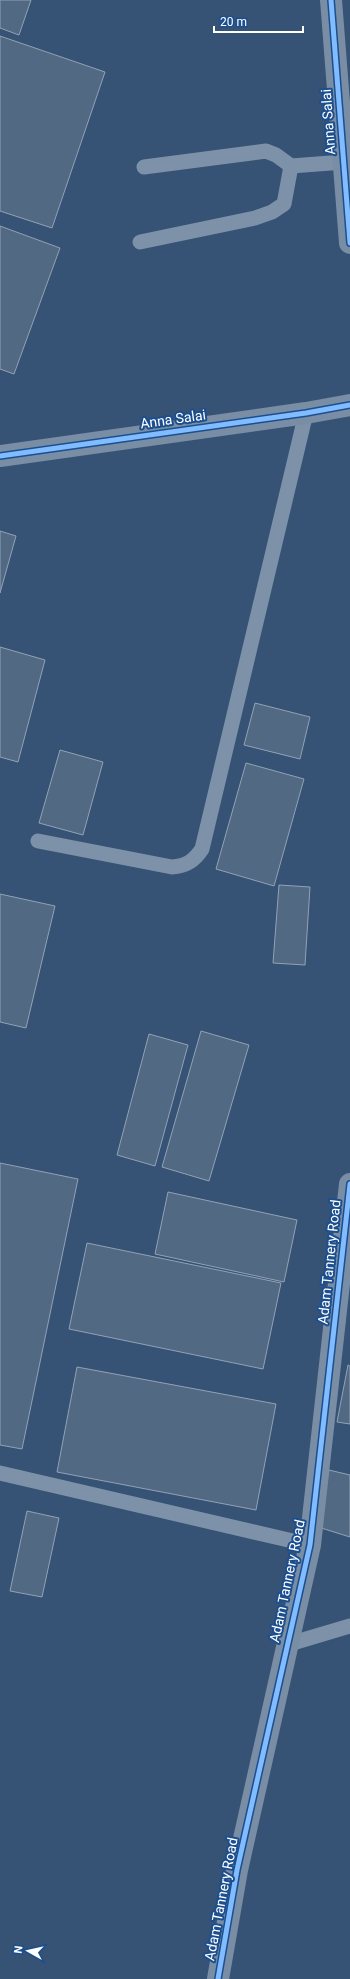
<svg xmlns="http://www.w3.org/2000/svg" width="350" height="1979" viewBox="0 0 350 1979" font-family="Roboto,sans-serif">
<style>
.building{fill:#526984;stroke:#92a2b6}
.lines{fill:none;stroke-linecap:round;stroke-linejoin:round}
.lane{stroke:#7d92a8;stroke-width:15}
.secondary{stroke:#798da4;stroke-width:22}
.cycleway-casing{stroke:#1b4f8f;stroke-width:8}
.cycleway{stroke:#80bcff;stroke-width:5}
.labels{text-anchor:middle;stroke-width:4;stroke-linejoin:round;paint-order:stroke}
.street-label{font-size:14px;fill:#fff;stroke:#1b4f8f}
</style>
<rect width="100%" height="100%" fill="#365274"/>
<!-- building -->
<g class="building">
<path d="M0 0H31L19 35 0 28Z"/>
<path d="M0 36 105 72 52 228 0 211Z"/>
<path d="M0 226 60 248 14 374 0 369Z"/>
<path d="M0 531 16 536 0 593Z"/>
<path d="M0 647 45 660 18 762 0 757Z"/>
<path d="M255 703 310 717 300 759 244 745Z"/>
<path d="M60 750 103 762 83 835 39 823Z"/>
<path d="M246 763 304 779 274 886 216 869Z"/>
<path d="M279 885 310 887 305 965 273 963Z"/>
<path d="M0 894 55 906 26 1028 0 1022Z"/>
<path d="M201 1031 249 1045 209 1181 162 1167Z"/>
<path d="M149 1034 188 1045 155 1166 117 1155Z"/>
<path d="M0 1163 78 1179 22 1449 0 1445Z"/>
<path d="M168 1192 297 1220 284 1282 155 1254Z"/>
<path d="M87 1243 281 1283 263 1369 69 1329Z"/>
<path d="M348 1365 350 1366V1424L337 1422Z"/>
<path d="M77 1367 276 1404 256 1510 57 1472Z"/>
<path d="M329 1470 350 1475V1537L318 1527Z"/>
<path d="M27 1511 59 1518 42 1597 10 1591Z"/>
</g>
<g class="lines">
<!-- lane -->
<g class="lane">
<path d="M144 167 266 151 276 155 291 166 344 162"/>
<path d="M140 242 255 218 272 212 284 204 291 166"/>
<path d="M38 841 172 867C186 866 194 861 202 849L306 413"/>
<path d="M0 1473 310 1545"/>
<path d="M286 1645 350 1626"/>
</g>
<!-- secondary -->
<g class="secondary">
<path d="M331 0 350 243"/>
<path d="M0 456 306 413 350 405"/>
<path d="M218 1979 237 1870 310 1545 350 1184"/>
</g>
<!-- cycleway casing -->
<g class="cycleway-casing">
<g id="cycleway">
<path d="M331 0 350 243"/>
<path d="M0 456 306 413 350 405"/>
<path d="M218 1979 237 1870 310 1545 350 1184"/>
</g>
</g>
<!-- cycleway -->
<use href="#cycleway" class="cycleway"/>
</g>
<g class="labels">
<!-- street labels -->
<g class="street-label">
<text transform="translate(328 122) rotate(-94)" y="5">Anna Salai</text>
<text transform="translate(173 419) rotate(-8)" y="5">Anna Salai</text>
<text transform="translate(329 1262) rotate(-84)" y="5">Adam Tannery Road</text>
<text transform="translate(287 1581) rotate(-78)" y="5">Adam Tannery Road</text>
<text transform="translate(221 1899) rotate(-79)" y="5">Adam Tannery Road</text>
</g>
</g>
<!-- north arrow -->
<g transform="translate(28 1951) rotate(278)" stroke="#1b4f8f" stroke-width="3" paint-order="stroke">
<path d="M0-3L7 15L0 10L-7 15Z" fill="#ffffff"/>
<text y="-6" font-size="11" font-weight="bold" text-anchor="middle" fill="#ffffff">N</text>
</g>
<!-- scale -->
<path d="M214 26v6h89v-6" fill="none" stroke="#ffffff" stroke-width="2"/>
<text x="220" y="26" font-size="12" fill="#ffffff" stroke="#1b4f8f" stroke-width="3" paint-order="stroke">20 m</text>
</svg>
